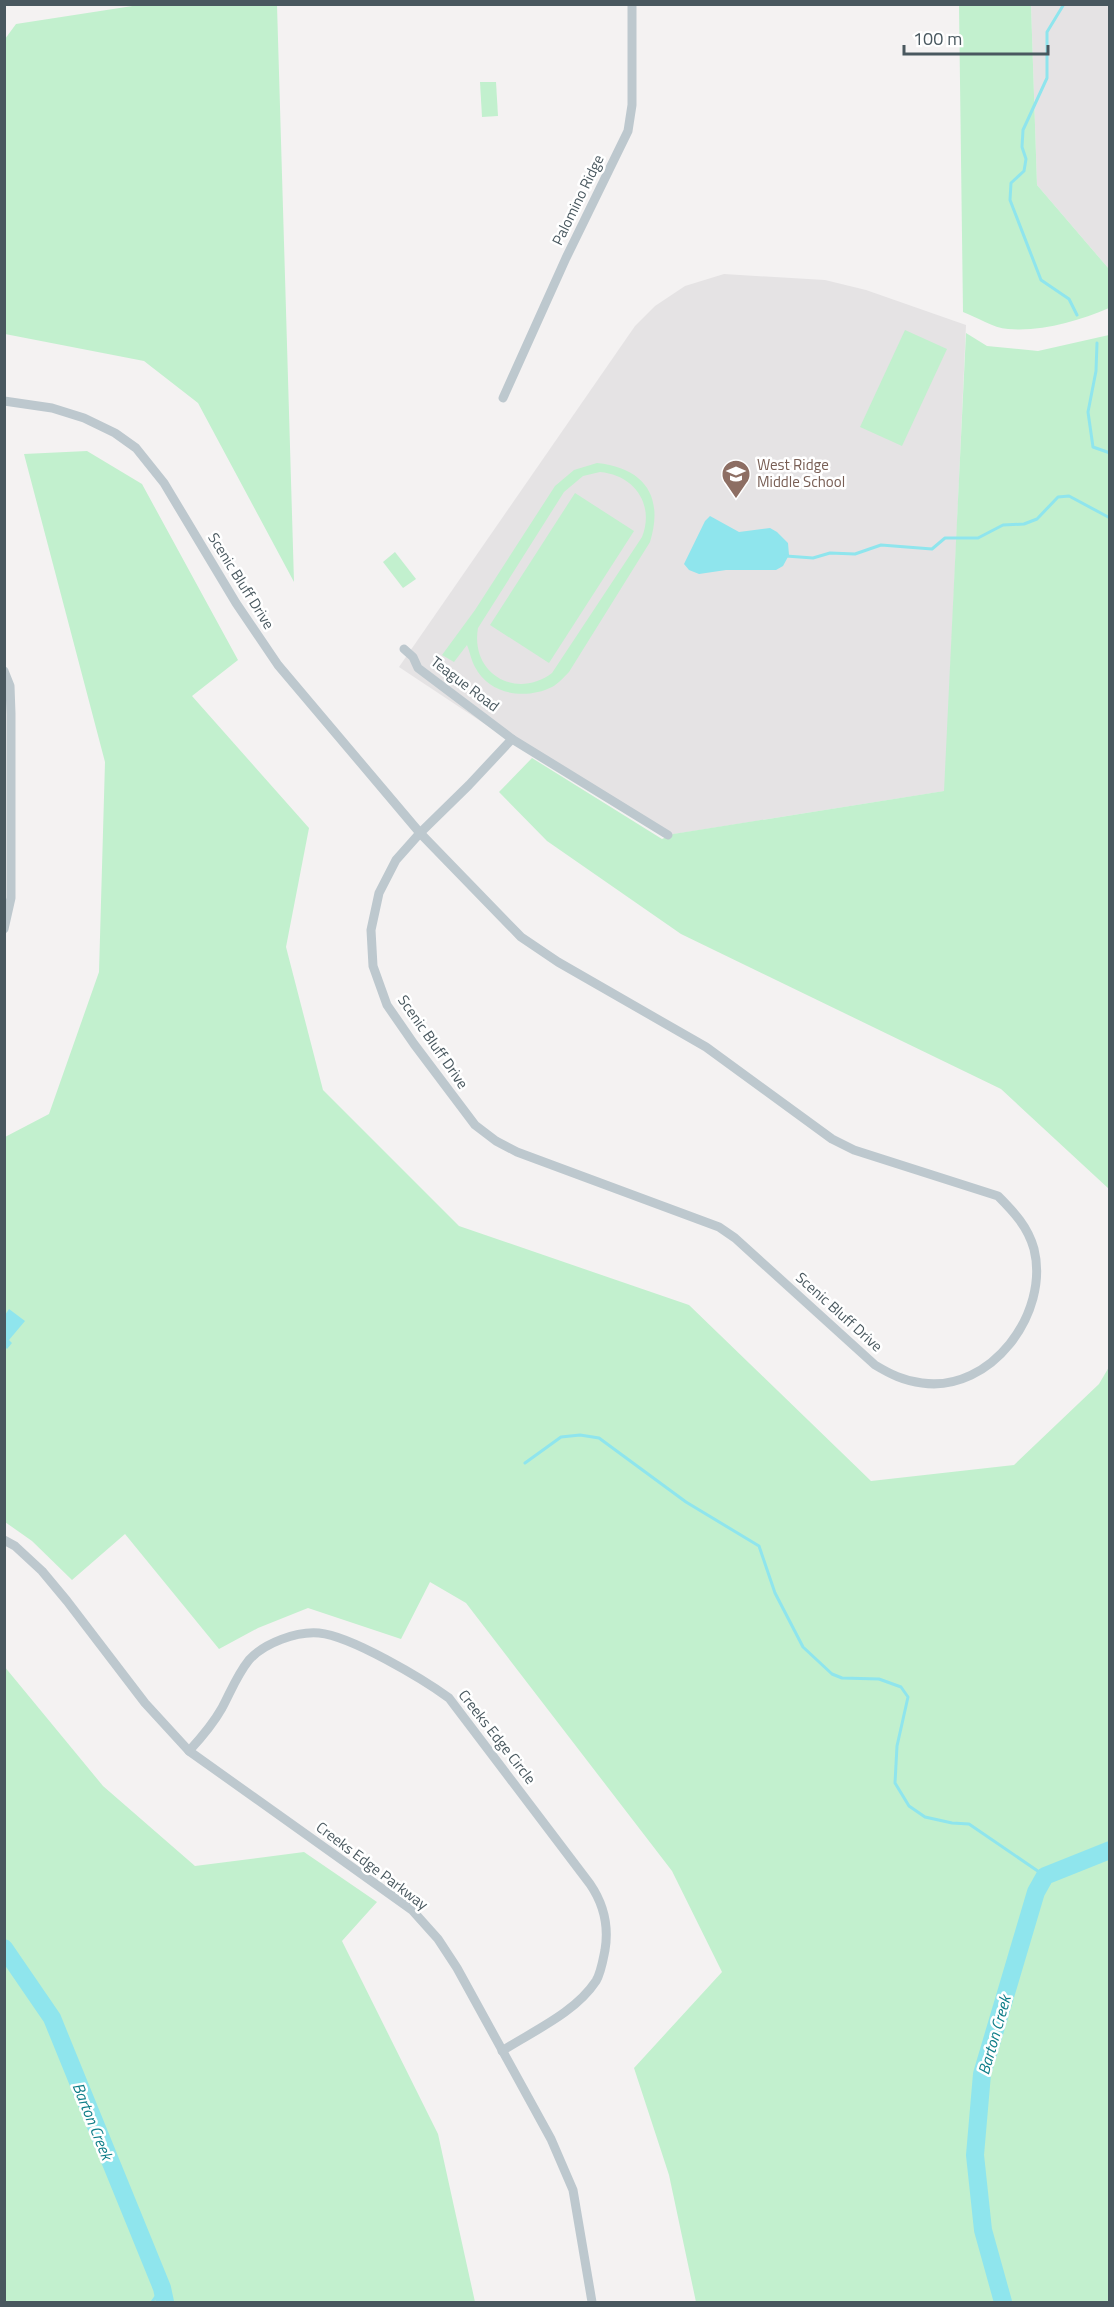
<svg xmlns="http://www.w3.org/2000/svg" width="1114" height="2307" viewBox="0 0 1114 2307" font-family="'Titillium Web',sans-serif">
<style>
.education{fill:#e5e3e4}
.green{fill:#c2f0ce;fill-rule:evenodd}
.water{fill:#8fe5ed}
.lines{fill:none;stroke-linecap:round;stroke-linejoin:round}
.stream{stroke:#8fe5ed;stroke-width:3}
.river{stroke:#8fe5ed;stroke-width:18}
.street{stroke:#bdc8ce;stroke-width:9}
.labels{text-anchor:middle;stroke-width:5;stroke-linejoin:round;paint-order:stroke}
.street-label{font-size:15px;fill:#49585f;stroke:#fff}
.education-label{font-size:15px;fill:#785e54;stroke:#fff;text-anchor:start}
.water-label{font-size:16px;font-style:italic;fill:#0e7d88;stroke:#fff}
</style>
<rect width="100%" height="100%" fill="#f4f2f2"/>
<!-- education -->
<g class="education">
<path d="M1031 5H1109V269L1037 185Z"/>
<path d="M724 274 825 280 866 290 966 325 945 791 668 835 515 744 399 667 635 326 655 306 685 286Z"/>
</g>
<!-- green -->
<g class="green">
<path d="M139 5H277L294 582 198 403 144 361 5 334V39L16 24Z"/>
<path d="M959 5H1031L1037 185 1109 269V308C1079 321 1041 332 1008 329 993 328 977 317 963 312Z"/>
<path d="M480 82H496L498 116 482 117Z"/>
<path d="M905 330 947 349 902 446 860 427Z"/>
<path d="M966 333 987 346 1038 351 1109 335V1189L1001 1089 681 934 547 841 499 792 532 758 662 839 673 834 944 791Z"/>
<path d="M87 451 142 484 238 660 192 696 309 828 286 947 323 1090 459 1226 689 1305 871 1481 1014 1465 1099 1384 1109 1367V2302H696L669 2175 634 2068 722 1972 672 1871 466 1603 430 1582 401 1639 308 1608 258 1628 219 1649 125 1534 72 1580 32 1541 5 1522V1137L49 1114 99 972 105 762 24 454Z"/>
<path d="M597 463C645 468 664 497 650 542L569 672C564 677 558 684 552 687 526 700 489 695 475 667 471 660 470 652 467 645L454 662 442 655 475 610 555 486 574 470ZM600 472C634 475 655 504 642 537L552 673C516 700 470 674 478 628L564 492 583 476Z"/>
<path d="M575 493 634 531 549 663 490 625Z"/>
<path d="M395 552 416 579 403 588 383 562Z"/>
<path d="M4 1666 103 1786 195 1866 304 1852 377 1902 342 1941 438 2134 475 2302H5Z"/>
</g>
<!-- water -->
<g class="water">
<path d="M710 516 739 532 770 528 777 532 788 543 789 555 783 566 776 570H726L699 574 689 570 684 564 705 521Z"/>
<path d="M9 1309 25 1321 9 1340 12 1343 7 1349 5 1347V1315Z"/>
</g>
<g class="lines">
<!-- stream -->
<g class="stream">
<path d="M1064 4 1047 32V78L1023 130 1022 147 1026 159 1024 171 1011 183 1010 200 1041 280 1069 299 1077 315"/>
<path d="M1097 343 1096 371 1088 412 1093 447 1110 453"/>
<path d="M786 556 813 558 830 553 855 554 881 545 932 549 945 538H978L1003 525 1024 524 1037 519 1058 497 1069 496 1110 518"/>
<path d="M525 1463 561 1437 580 1435 599 1438 686 1502 759 1546 775 1593 803 1647 832 1674 842 1678 879 1679 901 1687 908 1697 897 1746 895 1783 909 1806 925 1817 952 1823 969 1824 1045 1876"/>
<path d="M152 2302 162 2288"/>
</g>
<!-- river -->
<g class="river">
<path d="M4 1948 52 2018 162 2288 165 2302"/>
<path d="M1003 2302 983 2230 975 2155 982 2074 1036 1892 1045 1876 1110 1850"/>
</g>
<!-- street -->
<g class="street">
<path d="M503 398 566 258 628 131 632 105V4"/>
<path d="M4 401 52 408 84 418 115 433 136 448 164 483 236 603 278 665 420 833 469 785 512 739"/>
<path d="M404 649 413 657 418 668 512 739 668 835"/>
<path d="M4 671 10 686 11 714V898L4 929"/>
<path d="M420 833 521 937 558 962 706 1047 832 1139 854 1150 998 1196C1014 1212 1028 1227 1034 1249 1050 1313 991 1393 922 1383 904 1381 890 1374 875 1365L735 1238 719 1227 517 1152 496 1141 475 1125 414 1044 387 1005 373 966 371 930 379 893 396 860Z"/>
<path d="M4 1540 15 1546 42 1571 67 1601 145 1703 189 1751 412 1910 438 1939 457 1968 551 2139 573 2190 592 2302"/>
<path d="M189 1751C201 1738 213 1724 222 1708 231 1691 237 1675 249 1660 264 1643 297 1631 319 1633 351 1636 423 1679 449 1698L590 1884C603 1903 609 1926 605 1950 603 1960 601 1973 596 1981 575 2013 533 2031 502 2051"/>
</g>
</g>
<!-- icons -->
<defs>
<g id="school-pin" transform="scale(1.5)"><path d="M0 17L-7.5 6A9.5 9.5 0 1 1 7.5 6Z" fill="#8d6e63" stroke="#fff"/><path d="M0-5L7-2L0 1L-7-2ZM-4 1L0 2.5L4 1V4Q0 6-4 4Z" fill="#fff"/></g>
</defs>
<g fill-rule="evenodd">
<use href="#school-pin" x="736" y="474"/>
</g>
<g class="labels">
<!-- street labels -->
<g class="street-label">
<text transform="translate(578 200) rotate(-64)" y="5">Palomino Ridge</text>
<text transform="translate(241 581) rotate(58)" y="5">Scenic Bluff Drive</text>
<text transform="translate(465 684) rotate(37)" y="5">Teague Road</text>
<text transform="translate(433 1042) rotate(55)" y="5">Scenic Bluff Drive</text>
<text transform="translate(839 1312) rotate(42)" y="5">Scenic Bluff Drive</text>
<text transform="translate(497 1737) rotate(52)" y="5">Creeks Edge Circle</text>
<text transform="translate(372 1866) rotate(37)" y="5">Creeks Edge Parkway</text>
</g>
<!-- education labels -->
<g class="education-label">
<text x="757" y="470">West Ridge<tspan x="757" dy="17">Middle School</tspan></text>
</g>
<!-- water labels -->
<g class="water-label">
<text transform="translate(994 2035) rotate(-74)" y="6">Barton Creek</text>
<text transform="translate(93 2121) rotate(68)" y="6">Barton Creek</text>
</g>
</g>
<!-- border -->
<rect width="1114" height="2307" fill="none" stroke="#49585f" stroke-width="12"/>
<!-- scale -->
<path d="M904 45v9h144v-9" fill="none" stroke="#49585f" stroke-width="3"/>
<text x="913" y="45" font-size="18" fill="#49585f" stroke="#ffffff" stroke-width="4.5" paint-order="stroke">100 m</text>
</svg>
